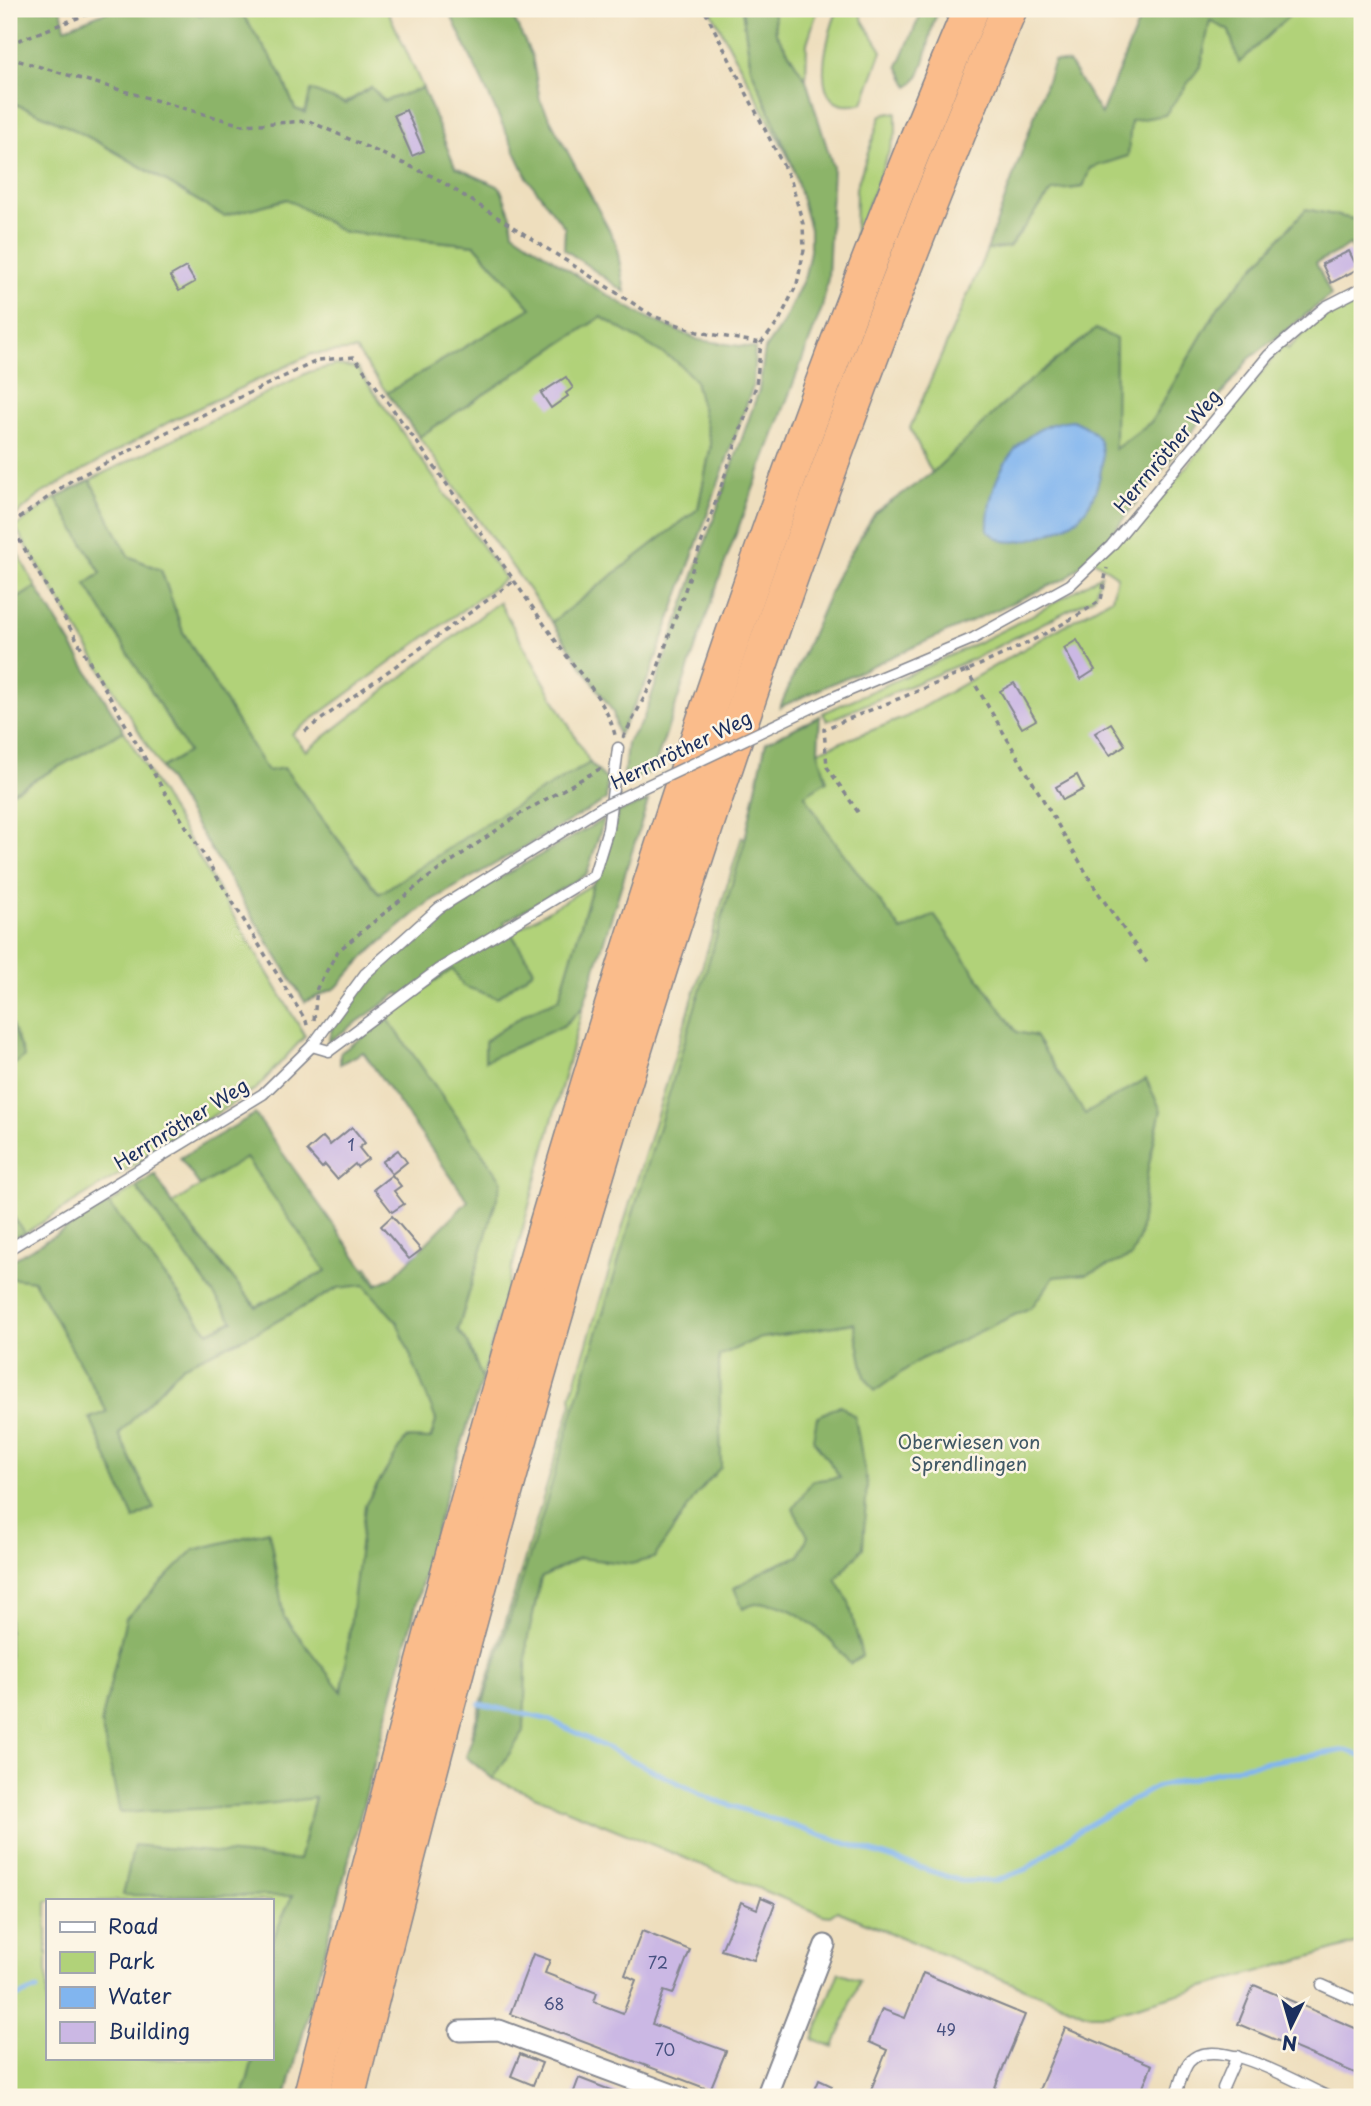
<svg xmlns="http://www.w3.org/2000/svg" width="1371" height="2106" viewBox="0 0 1371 2106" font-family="'Playpen Sans',sans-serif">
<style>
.green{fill:#b1d279;stroke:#66806c;stroke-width:2}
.forest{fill:#8cb469;stroke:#547264;stroke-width:2}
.water{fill:#81b5ef;stroke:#4e72a6;stroke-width:2}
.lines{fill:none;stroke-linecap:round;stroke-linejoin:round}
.stream{stroke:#81b5ef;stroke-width:5}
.building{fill:#cbb8e4}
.lane-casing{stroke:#84868e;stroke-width:13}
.street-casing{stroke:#84868e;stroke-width:23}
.highway-casing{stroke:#84868e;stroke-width:38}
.path{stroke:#84868e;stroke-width:3.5;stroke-dasharray:5 5;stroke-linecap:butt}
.lane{stroke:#fff;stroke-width:10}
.street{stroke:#fff;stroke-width:19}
.highway{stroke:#fabc8b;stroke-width:35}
.lane-bridge-casing{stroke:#84868e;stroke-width:13;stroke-linecap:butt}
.lane-bridge{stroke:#fff;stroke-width:10}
.labels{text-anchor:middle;stroke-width:5;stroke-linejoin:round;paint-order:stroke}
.number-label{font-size:16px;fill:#475180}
.street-label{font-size:19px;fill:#1b2f5e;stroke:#fcf5e5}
.park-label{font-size:19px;fill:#405865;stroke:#fcf5e5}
</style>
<rect width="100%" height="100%" fill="#fcf5e5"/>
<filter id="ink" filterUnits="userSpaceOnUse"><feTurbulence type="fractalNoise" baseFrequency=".0143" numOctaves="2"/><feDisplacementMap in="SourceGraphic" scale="14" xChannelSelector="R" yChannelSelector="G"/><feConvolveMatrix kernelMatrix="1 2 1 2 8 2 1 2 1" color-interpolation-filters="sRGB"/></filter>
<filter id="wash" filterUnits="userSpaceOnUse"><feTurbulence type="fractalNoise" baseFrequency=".00686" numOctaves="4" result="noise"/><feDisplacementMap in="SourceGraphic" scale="28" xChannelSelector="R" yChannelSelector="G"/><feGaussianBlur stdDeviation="1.57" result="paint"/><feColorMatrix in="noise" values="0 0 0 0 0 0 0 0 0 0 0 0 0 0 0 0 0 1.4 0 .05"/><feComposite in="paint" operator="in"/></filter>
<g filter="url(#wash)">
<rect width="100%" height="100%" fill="#eedebd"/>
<!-- green -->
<g class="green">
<path d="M239 9H387L423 88 384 101 371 87C350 101 321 119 295 109L280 72Z"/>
<path d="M710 9H742L751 68 792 164Z"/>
<path d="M773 9H818L807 43 806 80 776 33Z"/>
<path d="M838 9H859L863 21 882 51 863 103C804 120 826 37 838 9Z"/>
<path d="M1292 9H1362V221L1306 209 1219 306 1151 422 1114 450 1116 340 1044 372 1017 392 932 473 910 428 987 250 1009 246 1052 191 1083 187 1090 168 1127 156 1131 121 1201 65 1210 20 1229 31 1239 62 1288 17Z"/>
<path d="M9 102C81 126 157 178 224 216L287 199 344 232 475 245 531 308 387 393 356 350 312 354 171 421 41 494 12 519 9 514Z"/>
<path d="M896 112V133L855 240 856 188 881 115Z"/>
<path d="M1362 298V1942L1109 2014H1087L837 1911 830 1916 823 1915 493 1779 504 1749 471 1736 572 1403 571 1396 742 837 753 841 821 762 818 751 906 717 1112 598 1117 576 1091 558 1160 500 1284 344 1288 349 1318 319Z"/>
<path d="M601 317 677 361 695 380 711 445 698 509 552 622 419 437Z"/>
<path d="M336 365 357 368 505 579 292 734 306 751 499 602 590 763 499 815 380 894 284 768 267 772 183 632 161 570 128 556 90 480 309 372Z"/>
<path d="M56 498 101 573 86 584 189 752 161 768 15 527Z"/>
<path d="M9 537 36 587 9 604Z"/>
<path d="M1101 575 1094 597 977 657 827 721 823 713C917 670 1014 631 1101 575Z"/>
<path d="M124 731 305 1036 257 1088 25 1233 9 1211V1068L24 1057 9 1018V794Z"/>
<path d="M593 884 559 1000 528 1012 485 1041 486 1060 563 1026 583 1007 482 1379 468 1343 458 1331 501 1181 388 1019 407 1000 453 969 534 970 511 933Z"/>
<path d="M246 1157 327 1271 256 1307 172 1204Z"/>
<path d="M136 1187 233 1320 208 1332 109 1204Z"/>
<path d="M367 1267 424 1357 437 1420 344 1679 271 1977V1901H47V2059H253L243 2097H9V1278L34 1280 108 1412 90 1418 100 1420 169 1380 182 1366 233 1343Z"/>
<path d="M839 1972 860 1980 834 2047 813 2039Z"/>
</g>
<!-- forest -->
<g class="forest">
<path d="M9 9H61L65 28 113 9H193L200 15 239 9 280 72 295 109 305 113 311 90 346 104 371 87 384 101 423 88 455 167 500 187 511 216 513 232 594 287 642 315 699 340 755 348 753 386 650 675 618 736 613 712 552 622 698 509 711 445 695 380 677 362 601 317 419 437 387 393 531 308 475 245 344 232 287 199 224 216C158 178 81 126 9 102Z"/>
<path d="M448 9H509L532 56 540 100 616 243 625 292 564 249 565 228 528 179Z"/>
<path d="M742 9H773L776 33 806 80 833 167 828 278 822 308 723 568 653 771 623 783 627 743 643 720 759 390 765 349 783 323 805 276 810 251V229L792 164 751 68Z"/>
<path d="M923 9H939C926 33 931 68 909 87L898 66Z"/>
<path d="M1144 9H1292L1288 17 1239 63 1229 31 1210 20 1201 65 1165 115 1131 121 1128 156 1090 168 1083 187 1052 191 1009 247 987 250 1054 61 1069 63 1101 114Z"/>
<path d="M1306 209 1362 221V270L1350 245 1316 263 1331 295 1249 359 1107 540 1067 578 780 707 838 574 875 513 932 473 1017 391 1096 329 1116 339 1115 449 1151 422 1219 306Z"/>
<path d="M90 480 128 556 161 570 183 632 267 771 284 768 379 894 499 815 590 763 607 780 606 800 429 902 367 954 336 988 305 1002 161 768 188 752 86 584 101 573 56 498Z"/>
<path d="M36 587 124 731 9 794V604Z"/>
<path d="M820 716 818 751 827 781 805 795 826 830 902 931 934 915 1017 1032 1035 1036 1085 1114 1146 1079 1161 1110 1148 1169 1140 1236 1131 1257 1087 1274 1054 1277 1032 1307 919 1360 875 1391 865 1377 854 1323 757 1339 719 1356 721 1467 697 1494 654 1558 631 1564 579 1558 541 1578 527 1642 524 1731 493 1779 466 1757 539 1526 744 844 766 742Z"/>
<path d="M648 801 583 1007 563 1026 485 1061V1041L528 1012 559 999 593 884 603 870 618 812Z"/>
<path d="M604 819 587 874 504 922 534 970 497 998 463 986 453 969 407 1000 399 993 328 1042 334 1021 370 976 446 908Z"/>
<path d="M9 1018 24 1057 9 1068Z"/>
<path d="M388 1019 502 1181 458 1330 468 1343 482 1379 439 1518 286 2097H243L253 2059H271V1943L292 1896 123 1895 134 1845 299 1860 315 1798 251 1806 120 1813 101 1723 126 1618 194 1550 269 1531 284 1617 342 1692 365 1505 406 1438 431 1439 436 1420 397 1322 364 1285 338 1288 257 1332 182 1366 119 1434 154 1508 134 1519 90 1418 107 1412 34 1281 9 1278V1262L109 1204 208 1332 233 1321 136 1187 155 1174 172 1204 256 1307 326 1271 246 1158 200 1186 180 1158 255 1114 376 1285 393 1277 468 1201 363 1052 340 1064V1053Z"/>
<path d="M9 1211 25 1233 9 1240Z"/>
<path d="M840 1405 855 1417 867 1484 863 1548 836 1579 849 1602 862 1656 850 1664C829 1635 780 1587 743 1609L734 1588 771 1567 799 1556 808 1536 793 1509 812 1481 840 1477 813 1439 817 1417Z"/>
</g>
<!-- water -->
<path class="water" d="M1072 420C1081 424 1092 429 1098 438 1109 458 1096 500 1081 515 1068 529 1020 547 1001 540 997 538 992 534 988 531 986 480 1016 425 1072 420Z"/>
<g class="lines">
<!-- stream -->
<g class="stream">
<path d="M480 1704 550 1720 711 1799 961 1881H995L1027 1869 1078 1831 1155 1787 1248 1765 1346 1750 1362 1757"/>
<path d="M9 2000 37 1989"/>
</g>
</g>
<g id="blocks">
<!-- building -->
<g class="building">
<path d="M406 110 424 151 412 156 394 115Z"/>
<path d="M1349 251 1358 269 1331 283 1322 264Z"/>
<path d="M186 267 195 282 179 291 170 276Z"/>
<path d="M566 377 573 388 566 393 568 396 551 408 541 393Z"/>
<path d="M1077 640 1095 670 1081 679 1064 648Z"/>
<path d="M1014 683 1036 720 1022 728 1000 691Z"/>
<path d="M1111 723 1125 745 1110 755 1095 733Z"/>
<path d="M1077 775 1084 789 1063 800 1056 787Z"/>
<path d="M352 1127 365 1143 359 1148 368 1159 357 1167 355 1164 337 1179 325 1165 322 1168 307 1151 323 1137 330 1145Z"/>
<path d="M398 1150 407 1162 392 1174 382 1162Z"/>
<path d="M392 1175 401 1186 394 1191 404 1204 392 1212 374 1189Z"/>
<path d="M392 1216 421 1250 409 1259 381 1226Z"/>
<path d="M761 1897 775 1903 754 1960 721 1950 741 1902 757 1909Z"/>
<path d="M642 1931 690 1950 673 1994 664 1991 652 2024 726 2051 710 2090 510 2014 533 1954 550 1960 545 1973 597 1993 594 2002 623 2013 636 1980 625 1975Z"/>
<path d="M923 1973 1025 2015 991 2097H868L887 2050 869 2042 882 2009 905 2018Z"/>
<path d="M1254 1985 1362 2031V2076L1238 2024Z"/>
<path d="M1065 2028 1152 2065 1139 2097H1036Z"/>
<path d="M520 2054 542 2063 533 2085 511 2076Z"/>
<path d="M579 2078 626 2096V2097H572Z"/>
<path d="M819 2080 832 2086 827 2097H812Z"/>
</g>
</g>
</g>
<g filter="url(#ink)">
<use href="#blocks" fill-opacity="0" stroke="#84868e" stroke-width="2"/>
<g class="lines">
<!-- lane casing -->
<g class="lane-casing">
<g id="lane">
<path d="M834 697 974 638 1070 585 1111 546 1269 355 1325 307 1362 288"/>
<path d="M312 1046 329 1051 439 969 594 875 608 829 618 748"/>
<path d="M9 1249 263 1094 312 1046 365 974 439 908 602 807"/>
<path d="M1322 1985 1362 2003"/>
<path d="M1223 2088 1237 2056"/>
<path d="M1175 2097C1179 2087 1182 2071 1189 2062 1214 2032 1301 2085 1329 2097"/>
</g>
</g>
<!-- street casing -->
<g class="street-casing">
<g id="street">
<path d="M460 2031 499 2030 680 2097"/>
<path d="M766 2097 825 1945"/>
</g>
</g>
<!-- highway casing -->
<g class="highway-casing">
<g id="highway">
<path d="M311 2097C491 1390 687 682 971 9"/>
<path d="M347 2097C521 1389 726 682 1009 9"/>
</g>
</g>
<!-- path -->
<g class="path">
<path d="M9 44 101 9"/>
<path d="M9 58 242 125 309 121 436 178 653 316 698 332 761 343"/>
<path d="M9 522 161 786 306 1021 308 1029"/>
<path d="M11 524 72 480 177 427 319 360 354 357C423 448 488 543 553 637 574 669 606 698 615 735"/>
<path d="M966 669 1097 891 1148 964"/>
<path d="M305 731 514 581"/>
<path d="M623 738 654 679 756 386 761 343 778 323 797 284 804 250 803 224 791 181 704 9"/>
<path d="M858 812 827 767 824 729C912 692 1023 654 1101 600L1107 568"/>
<path d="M314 1020 317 988 338 951 426 879 520 814 603 767"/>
</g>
<!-- lane -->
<use href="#lane" class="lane"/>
<!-- street -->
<use href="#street" class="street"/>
<!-- highway -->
<use href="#highway" class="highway"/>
<!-- lane-bridge casing -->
<g class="lane-bridge-casing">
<path id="lane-bridge" d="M602 807 834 697"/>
</g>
<!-- lane-bridge -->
<use href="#lane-bridge" class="lane-bridge"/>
</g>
</g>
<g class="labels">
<!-- number labels -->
<g class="number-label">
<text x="351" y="1151">1</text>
<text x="658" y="1969">72</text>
<text x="554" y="2010">68</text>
<text x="946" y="2036">49</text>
<text x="665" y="2056">70</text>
</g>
<!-- street labels -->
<g class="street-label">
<text transform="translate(1167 451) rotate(-50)" y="7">Herrnröther Weg</text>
<text transform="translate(681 750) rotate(-26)" y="7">Herrnröther Weg</text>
<text transform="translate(181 1124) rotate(-32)" y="7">Herrnröther Weg</text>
</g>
<!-- park labels -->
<g class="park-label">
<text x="969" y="1449">Oberwiesen von<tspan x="969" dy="22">Sprendlingen</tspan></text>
</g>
</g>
<!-- margin -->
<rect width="1371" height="2106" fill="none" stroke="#fcf5e5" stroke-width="35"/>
<!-- legend -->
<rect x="46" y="1899" width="228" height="161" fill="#fcf5e5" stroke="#a2a6af" stroke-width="2"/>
<rect x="60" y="1922" width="35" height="10" fill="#ffffff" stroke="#a2a6af" stroke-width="2"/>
<text x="108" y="1934" font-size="21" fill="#1b2f5e">Road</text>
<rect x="60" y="1952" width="35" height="21" fill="#b1d279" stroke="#a2a6af" stroke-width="2"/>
<text x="108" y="1969" font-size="21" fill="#1b2f5e">Park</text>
<rect x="60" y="1987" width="35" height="21" fill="#81b5ef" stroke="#a2a6af" stroke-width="2"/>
<text x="108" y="2004" font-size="21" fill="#1b2f5e">Water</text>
<rect x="60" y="2022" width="35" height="21" fill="#cbb8e4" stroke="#a2a6af" stroke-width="2"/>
<text x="108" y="2039" font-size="21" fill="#1b2f5e">Building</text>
<!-- north arrow -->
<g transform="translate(1291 2026) rotate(185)" stroke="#fcf5e5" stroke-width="5" paint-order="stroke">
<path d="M0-5L12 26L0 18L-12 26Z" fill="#1b2f5e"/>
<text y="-10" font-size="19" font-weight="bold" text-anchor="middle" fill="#1b2f5e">N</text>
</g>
</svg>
